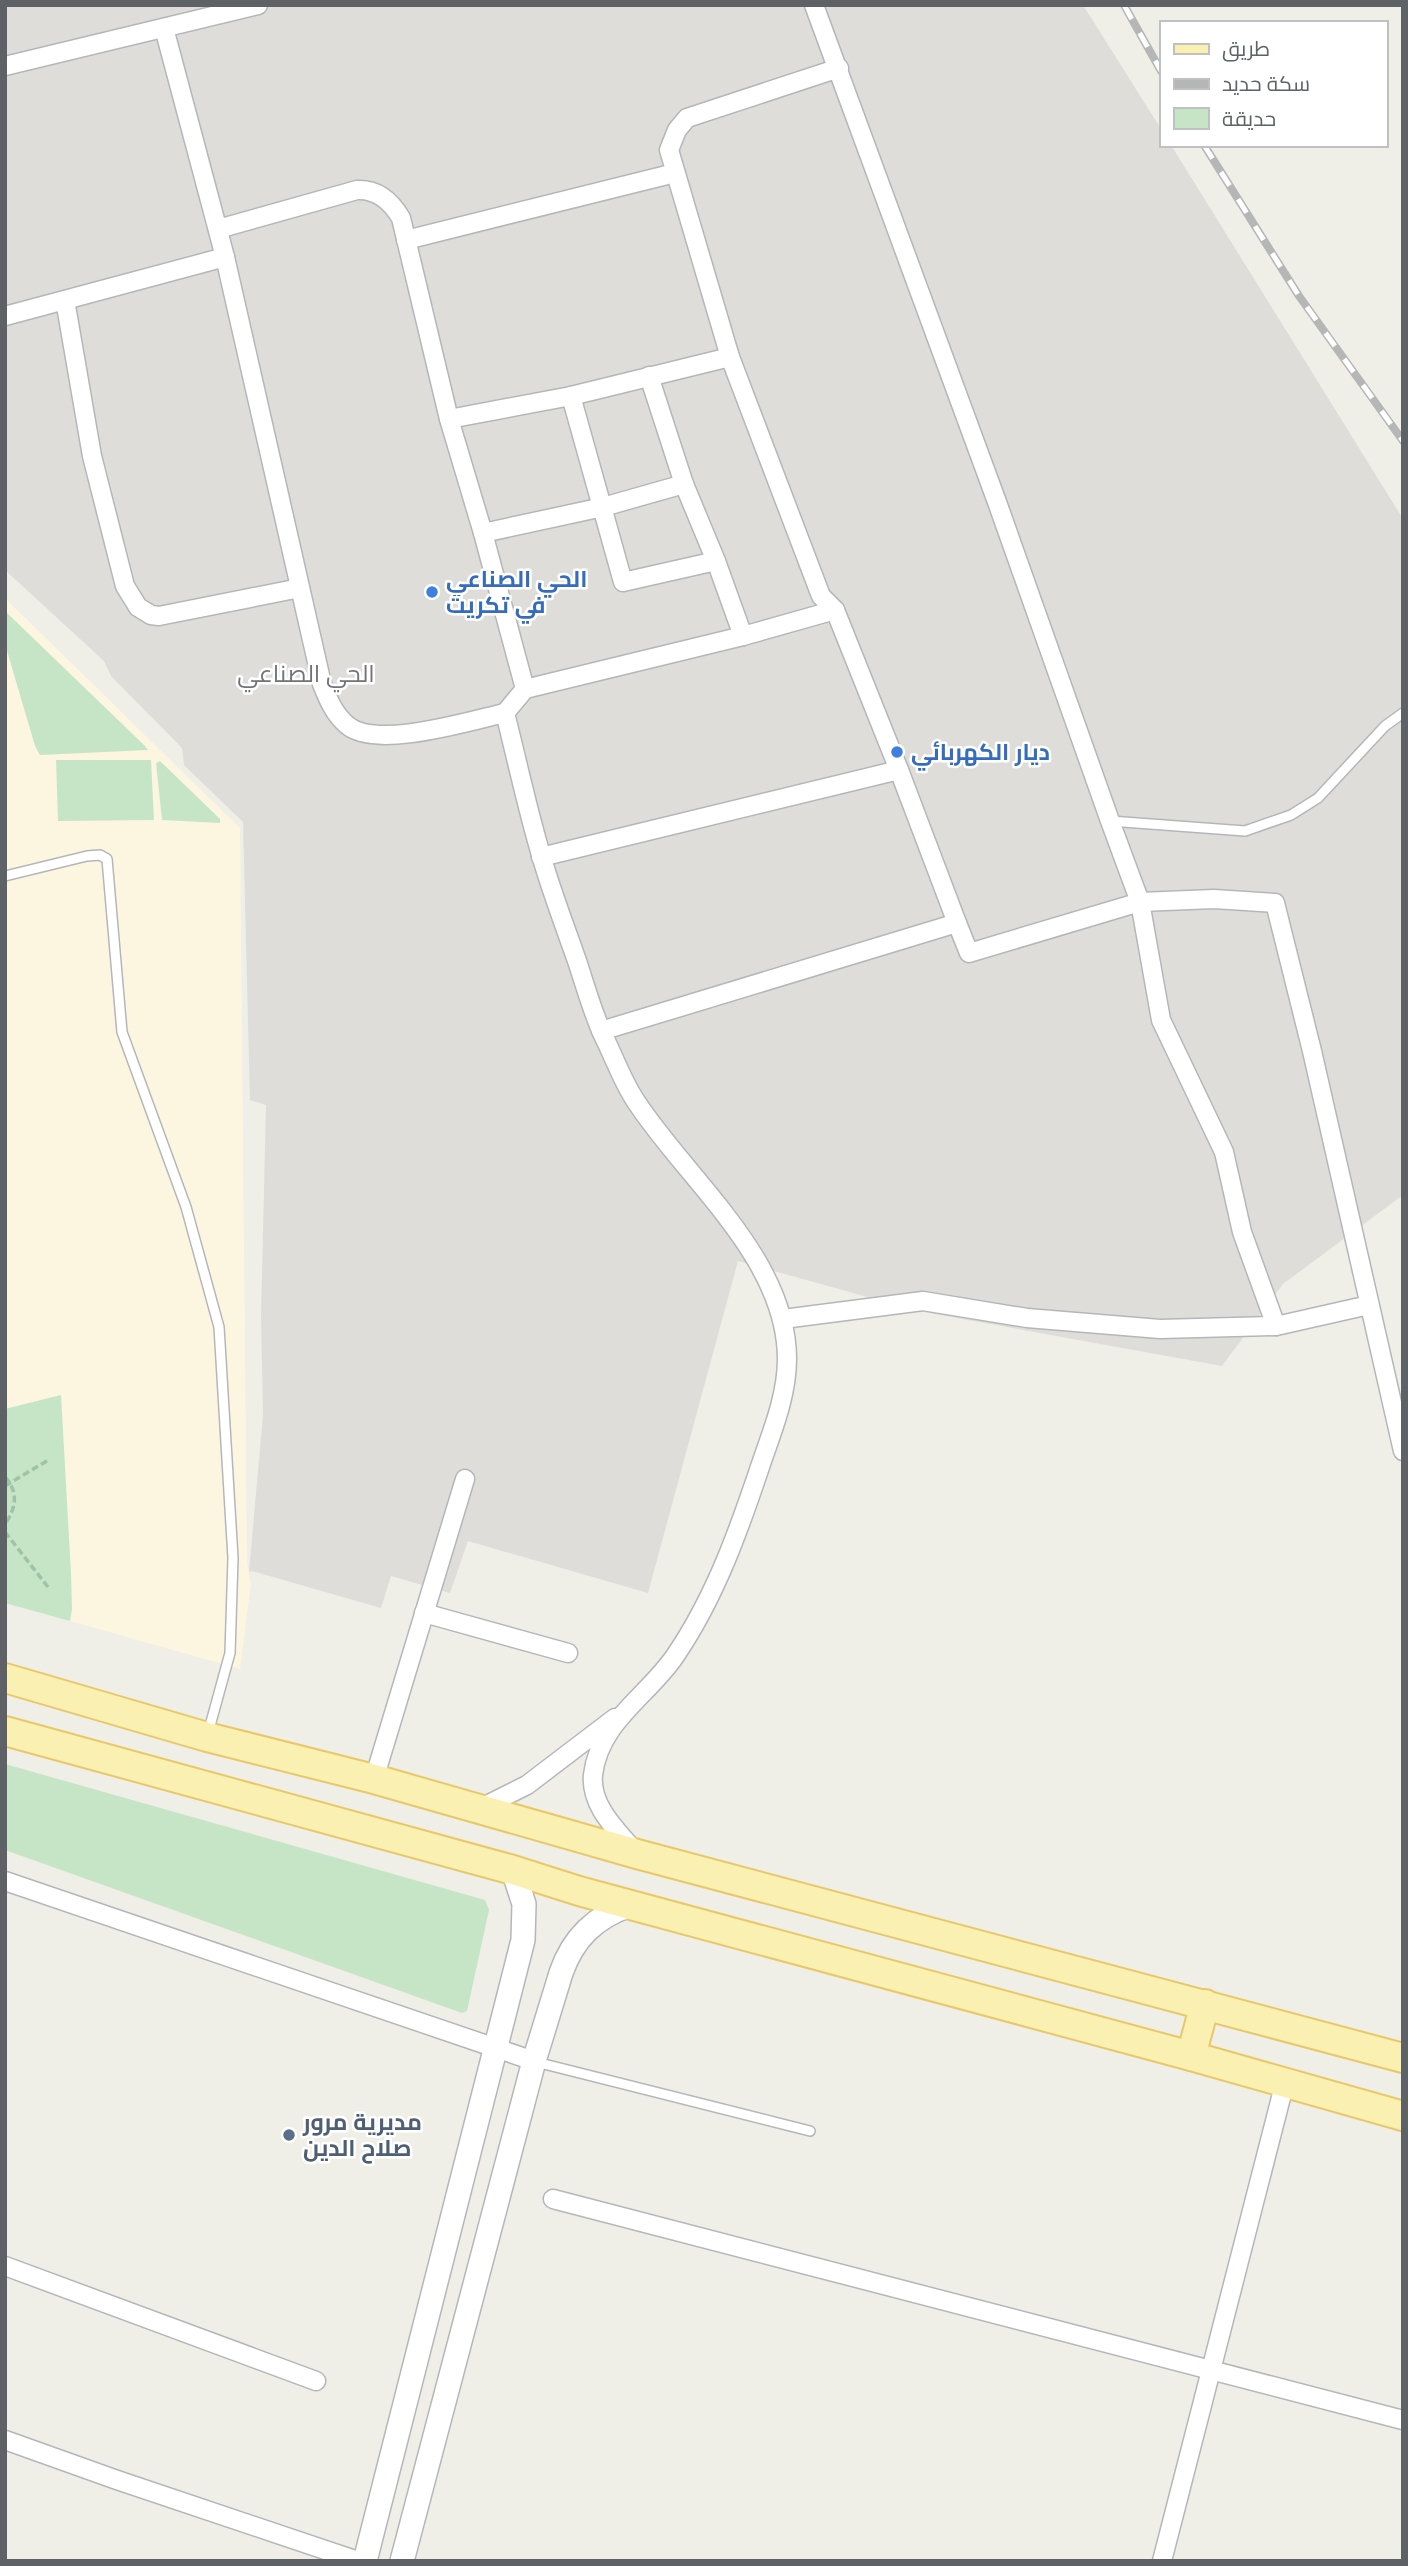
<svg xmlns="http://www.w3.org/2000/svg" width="1408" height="2566" viewBox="0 0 1408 2566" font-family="Karla,Cairo,sans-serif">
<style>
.commercial{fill:#fcf6e0}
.industrial{fill:#deddd9}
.green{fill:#c6e5c7}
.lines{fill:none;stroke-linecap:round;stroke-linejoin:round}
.service-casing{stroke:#b4b7ba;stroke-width:12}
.minor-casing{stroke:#b4b7ba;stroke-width:21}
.tertiary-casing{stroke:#b4b7ba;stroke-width:26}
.primary-casing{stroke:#e8c868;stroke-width:32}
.path{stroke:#9ec3a9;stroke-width:3.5;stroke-dasharray:7 3.5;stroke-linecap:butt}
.service{stroke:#fff;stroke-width:9}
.minor{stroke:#fff;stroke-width:18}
.tertiary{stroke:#fff;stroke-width:23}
.primary{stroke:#f9f0b2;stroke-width:28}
.rail-casing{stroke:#b5b6b6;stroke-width:8}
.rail{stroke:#fff;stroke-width:5;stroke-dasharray:16;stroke-linecap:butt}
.shop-dot{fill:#3f7fe0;stroke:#fff;stroke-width:2.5}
.service-dot{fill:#5c6f8a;stroke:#fff;stroke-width:2.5}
.labels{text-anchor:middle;stroke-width:5;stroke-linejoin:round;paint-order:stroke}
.shop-label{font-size:23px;font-weight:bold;fill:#366cbe;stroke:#fff;text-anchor:start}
.service-label{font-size:23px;font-weight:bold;fill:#4e5e75;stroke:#fff;text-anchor:start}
.neighbourhood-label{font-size:24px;fill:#707478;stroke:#fff}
</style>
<rect width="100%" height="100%" fill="#efeee7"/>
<!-- commercial -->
<path class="commercial" d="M5 598 240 828 247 1562 251 1584 240 1669 70 1621 72 1609 60 1395 5 1409Z"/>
<!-- industrial -->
<path class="industrial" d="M5 5H1083L1161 129V145H1171L1403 519V1195L1283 1284 1222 1366 918 1311 738 1261 648 1593 468 1541 450 1593 391 1576 381 1608 252 1571 249 1572 263 1415 261 1317 266 1105 250 1100 243 822 184 765 182 748 111 676 104 661 5 570Z"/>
<!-- green -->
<g class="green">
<path d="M5 611 145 746 148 750 40 755 35 746 5 644Z"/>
<path d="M56 760H151L154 820 58 821Z"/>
<path d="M160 761 220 819V823L162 820 156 763Z"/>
<path d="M61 1395 71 1573 72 1609 70 1621 5 1603V1409Z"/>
<path d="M5 1764 485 1900 489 1910 467 2011 462 2013 5 1850Z"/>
</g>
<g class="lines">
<!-- service casing -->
<g class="service-casing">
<g id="service">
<path d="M1110 821 1245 831 1291 815 1318 798 1385 726 1403 713"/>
<path d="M5 876 87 856 100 855 107 859 122 1032 186 1207 219 1327 233 1558 230 1653 208 1733"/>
<path d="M536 2062 810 2131"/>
</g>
</g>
<!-- minor casing -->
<g class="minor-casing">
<g id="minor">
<path d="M814 5 997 502 1110 821 1140 902 1161 1020 1224 1152 1242 1232 1276 1326 1369 1305"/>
<path d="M164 28 225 257 322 684C328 699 334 714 347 725 376 750 469 721 505 713"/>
<path d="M5 66 258 5"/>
<path d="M218 229 357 190C377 189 391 201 401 218L449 419 483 533 525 689 505 713C517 760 527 808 541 855 551 890 564 924 576 958 585 984 592 1012 604 1037 614 1057 622 1080 635 1100 686 1179 787 1258 787 1359 787 1393 774 1427 763 1458 740 1527 716 1596 675 1656 648 1696 599 1722 593 1775 590 1806 617 1830 635 1852"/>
<path d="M406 240 675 173"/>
<path d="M65 300 92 456 125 586 138 607 151 615 159 616 300 588"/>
<path d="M5 316 225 257"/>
<path d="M649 376 684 484 716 561 743 636"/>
<path d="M571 396 623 582 716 561"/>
<path d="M449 419 571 396 730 357"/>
<path d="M483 533 603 507 684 484"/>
<path d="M525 689 743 636 835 610"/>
<path d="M899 770 957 923"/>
<path d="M541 857 899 770 835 610 821 596 730 357 669 150 677 130 687 118 839 68"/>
<path d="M601 1031 957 923 969 953 1140 902 1214 899 1275 903 1312 1051 1403 1451"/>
<path d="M783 1319 923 1301 1027 1318 1160 1329 1276 1326"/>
<path d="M424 1613 568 1653"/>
<path d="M374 1779 465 1479"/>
<path d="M479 1809 527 1785 615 1718"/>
<path d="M5 1881 534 2061"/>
<path d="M553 2199 1403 2420"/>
<path d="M5 2266 316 2381"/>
<path d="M5 2440 117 2480 358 2561"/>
<path d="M1162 2561 1285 2082"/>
</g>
</g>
<!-- tertiary casing -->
<g class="tertiary-casing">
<g id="tertiary">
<path d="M365 2561 523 1940 524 1904 513 1870"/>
<path d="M402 2561 534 2061 561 1973C573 1938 595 1917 630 1905"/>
</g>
</g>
<!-- primary casing -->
<g class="primary-casing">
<g id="primary">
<path d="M5 1678 207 1737 374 1779 637 1854 1403 2058"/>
<path d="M5 1731 513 1870 579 1891 1191 2056 1403 2116"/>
<path d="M1191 2056 1205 2004"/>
</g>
</g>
<!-- path -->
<g class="path">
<path d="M5 1477C19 1492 16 1509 5 1524"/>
<path d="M5 1486 50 1459"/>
<path d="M5 1532 48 1587"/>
</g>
<!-- service -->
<use href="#service" class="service"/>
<!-- minor -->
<use href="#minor" class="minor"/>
<!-- tertiary -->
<use href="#tertiary" class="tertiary"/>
<!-- primary -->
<use href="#primary" class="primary"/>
<!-- rail casing -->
<g class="rail-casing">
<g id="rail">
<path d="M1124 5 1161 71"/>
<path d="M1204 145 1299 296 1403 441"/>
</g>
</g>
<!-- rail -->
<use href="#rail" class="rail"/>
</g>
<!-- markers -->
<g class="shop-dot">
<circle cx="432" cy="592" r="7"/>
<circle cx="897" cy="752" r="7"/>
</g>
<circle class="service-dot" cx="289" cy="2135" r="7"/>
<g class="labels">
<!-- shop labels -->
<g class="shop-label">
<text x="446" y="587">الحي الصناعي<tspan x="446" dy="26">في تكريت</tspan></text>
<text x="911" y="760">ديار الكهربائي</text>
</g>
<!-- service labels -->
<g class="service-label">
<text x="303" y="2130">مديرية مرور<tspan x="303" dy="26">صلاح الدين</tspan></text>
</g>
<!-- neighbourhood labels -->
<g class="neighbourhood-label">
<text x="306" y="682">الحي الصناعي</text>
</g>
</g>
<!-- border -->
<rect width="1408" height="2566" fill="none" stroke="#5e6266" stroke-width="14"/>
<!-- legend -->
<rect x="1160" y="21" width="228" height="126" fill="#ffffff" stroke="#bfc0c2" stroke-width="2"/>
<rect x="1174" y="44" width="35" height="10" fill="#f9f0b2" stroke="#bfc0c2" stroke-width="2"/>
<text x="1222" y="56" font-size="21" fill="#5e6266">طريق</text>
<rect x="1174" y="79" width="35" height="10" fill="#b5b6b6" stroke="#bfc0c2" stroke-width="2"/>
<text x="1222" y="91" font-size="21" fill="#5e6266">سكة حديد</text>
<rect x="1174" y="108" width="35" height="21" fill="#c6e5c7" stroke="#bfc0c2" stroke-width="2"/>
<text x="1222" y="126" font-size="21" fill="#5e6266">حديقة</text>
</svg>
